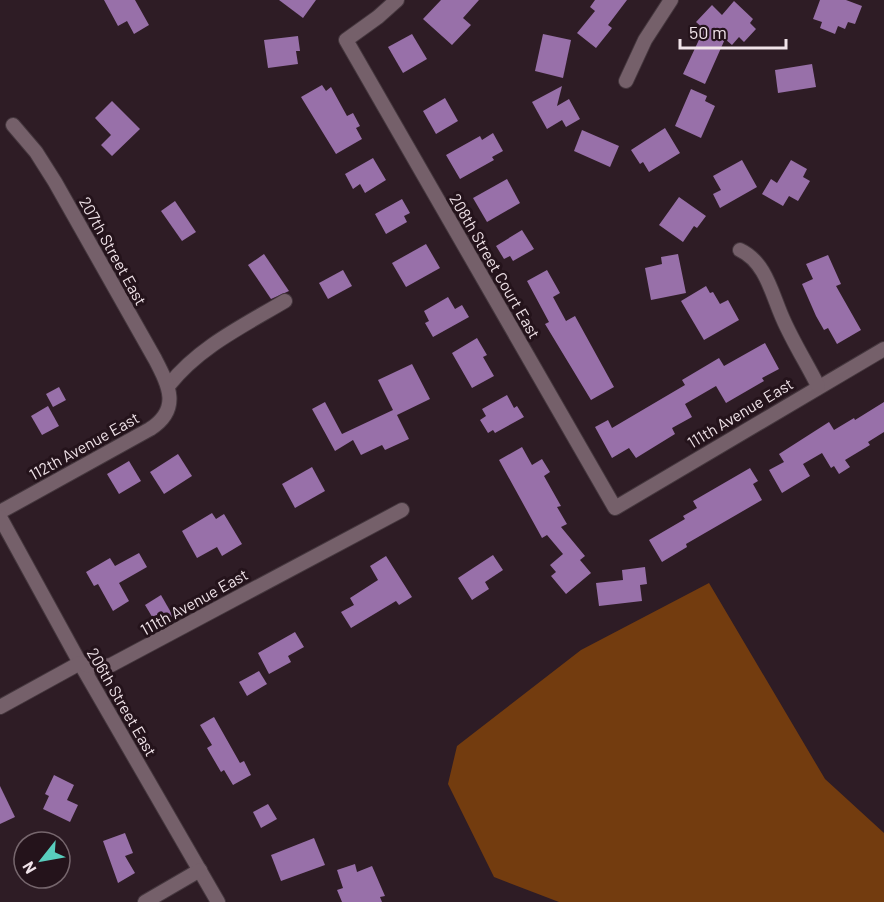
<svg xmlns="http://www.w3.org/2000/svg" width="884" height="902" viewBox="0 0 884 902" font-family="Barlow,sans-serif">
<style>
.forest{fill:#733c0f}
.building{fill:#9870a9}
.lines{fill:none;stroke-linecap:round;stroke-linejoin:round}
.minor-casing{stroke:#45373e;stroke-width:16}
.minor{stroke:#75606a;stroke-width:14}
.labels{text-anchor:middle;stroke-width:6;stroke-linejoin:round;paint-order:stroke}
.street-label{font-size:16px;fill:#f0e3e9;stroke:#24131b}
</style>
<rect width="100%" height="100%" fill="#2e1c25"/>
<!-- forest -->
<path class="forest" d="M709 583 825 779 884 833V902H559L494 877 448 784 457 746 581 650Z"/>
<!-- building -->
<g class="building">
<path d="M104 0H135L149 25 134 34 127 21 118 26Z"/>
<path d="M279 0H316L303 18Z"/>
<path d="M441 0H479L463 18 471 25 452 45 423 19Z"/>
<path d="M595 0H627L608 25 612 28 596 48 577 33 595 11 590 7Z"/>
<path d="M820 0H846L862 6 855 24 848 22 845 29 838 26 835 34 820 28 822 22 813 19Z"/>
<path d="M734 1 753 19 750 23 756 29 744 42 739 37 732 45 725 39 705 84 683 74 704 29 696 22 712 5 722 15Z"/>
<path d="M412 34 427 59 403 73 388 47Z"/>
<path d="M543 34 571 40 563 78 535 71Z"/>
<path d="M298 36 300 51H296L298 64 268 68 264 40Z"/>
<path d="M812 64 816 87 778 93 775 70Z"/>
<path d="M322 85 326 91 331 87 347 116 353 113 360 126 356 128 362 139 336 154 301 97Z"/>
<path d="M562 86 557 106 569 99 580 119 566 127 562 120 547 129 532 102Z"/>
<path d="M691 89 707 96 705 101 715 106 701 138 675 126Z"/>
<path d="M445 98 458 121 436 134 423 111Z"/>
<path d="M112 101 140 129 112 156 101 145 111 135 95 118Z"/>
<path d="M665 128 680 153 649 172 643 162 640 164 631 150Z"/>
<path d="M582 130 619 146 610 167 574 151Z"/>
<path d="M493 133 503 151 492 157 494 160 460 179 446 155 480 136 482 140Z"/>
<path d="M373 158 386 180 365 193 360 184 353 189 345 174Z"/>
<path d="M742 160 757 187 720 208 713 194 721 190 713 176Z"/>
<path d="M791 160 807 169 803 177 810 181 798 201 789 196 783 206 762 194 771 179 777 183Z"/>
<path d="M507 179 520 203 487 222 473 198Z"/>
<path d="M679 197 706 216 697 228 694 226 683 242 659 225Z"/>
<path d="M402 199 410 213 404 216 407 222 386 234 375 214Z"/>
<path d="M175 201 196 232 182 241 161 211Z"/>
<path d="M522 230 534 249 513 261 510 256 504 259 496 246Z"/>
<path d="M426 244 440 268 406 287 392 263Z"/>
<path d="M264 254 289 291 271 299 248 265Z"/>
<path d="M678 254 686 293 651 300 645 268 662 264 661 257Z"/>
<path d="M828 255 841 284 836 286 861 330 837 344 828 328 824 330 816 316 802 284 813 279 806 264Z"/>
<path d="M343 270 352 286 328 299 319 283Z"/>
<path d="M547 270 560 293 553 297 566 321 575 316 614 387 591 400 545 324 549 322 527 281Z"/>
<path d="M706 286 710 293 713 292 720 304 728 300 739 320 704 340 681 301Z"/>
<path d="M448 297 455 309 462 305 469 317 433 337 425 323 429 321 424 311Z"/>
<path d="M477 338 487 355 483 357 494 376 472 388 452 353Z"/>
<path d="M765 343 779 369 762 378 764 381 726 403 716 386 685 404 692 417 672 428 675 434 636 458 629 448 612 458 595 427 608 420 612 428 685 385 682 380 719 358 724 366Z"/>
<path d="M412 364 430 399 397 415 409 439 385 450 382 445 361 455 353 440 335 451 312 409 325 402 342 434 393 410 378 380Z"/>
<path d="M59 387 66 400 53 407 46 394Z"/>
<path d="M507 395 514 408 517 406 524 417 495 433 493 430 488 433 480 420 486 416 482 409Z"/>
<path d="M884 402V432L868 442 870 445 845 460 850 467 839 474 834 466 831 468 822 453 803 464 810 476 782 493 769 470 784 462 779 454 829 422 834 430 854 418 855 420Z"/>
<path d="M48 406 59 426 42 435 31 416Z"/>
<path d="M522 447 532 465 542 459 550 472 544 476 561 506 557 507 567 524 561 527 585 556 580 560 591 573 566 594 551 576 556 572 550 565 563 554 547 535 542 538 499 460Z"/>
<path d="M178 454 192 476 164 494 150 472Z"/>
<path d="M129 461 141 481 119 494 107 474Z"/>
<path d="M312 467 325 491 295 508 282 484Z"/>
<path d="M750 468 758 481 753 484 762 500 686 544 687 547 662 562 649 540 685 519 683 516 697 508 693 501Z"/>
<path d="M212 513 216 519 224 514 242 544 222 556 217 547 197 558 182 531Z"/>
<path d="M139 553 147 567 119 583 129 601 113 611 98 584 94 586 86 572 110 558 115 566Z"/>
<path d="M493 555 503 570 485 582 489 589 472 600 458 578Z"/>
<path d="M386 556 412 597 399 605 396 601 351 628 341 612 354 605 350 598 378 580 370 566Z"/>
<path d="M645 567 647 584 640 585 642 601 599 606 596 583 623 580 622 570Z"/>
<path d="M161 595 173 616 157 625 145 605Z"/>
<path d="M295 632 304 647 288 656 291 662 269 674 258 653Z"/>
<path d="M259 671 267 684 247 696 239 682Z"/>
<path d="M214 717 240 763 244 761 251 775 233 785 224 770 221 772 207 748 212 745 200 725Z"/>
<path d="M54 775 74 785 67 800 78 805 70 822 43 809 49 796 45 794Z"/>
<path d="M0 786 15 817 0 824Z"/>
<path d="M268 804 277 819 261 828 253 812Z"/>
<path d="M125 833 133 853 125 856 135 873 118 883 103 841Z"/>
<path d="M314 838 325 865 281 881 271 855Z"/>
<path d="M355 864 357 872 372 866 385 896 380 897 382 902H342L337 890 343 888 337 870Z"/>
</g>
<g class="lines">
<!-- minor casing -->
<g class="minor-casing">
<g id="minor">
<path d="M397 0 378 17 346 40 615 508 884 349"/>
<path d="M626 81 645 40 671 0"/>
<path d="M740 250C766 262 772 295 783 319 793 342 807 364 818 386"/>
<path d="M169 385C199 347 243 326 285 301"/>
<path d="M0 512 150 429C181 409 169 386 155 359L55 182 36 152 13 125"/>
<path d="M0 517 80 663 218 902"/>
<path d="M0 707 80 663C91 668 100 667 111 665L402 510"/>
<path d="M145 902 200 870"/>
</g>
</g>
<!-- minor -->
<use href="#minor" class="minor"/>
</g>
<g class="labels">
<!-- street labels -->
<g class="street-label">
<text transform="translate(113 251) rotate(61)" y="6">207th Street East</text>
<text transform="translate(495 266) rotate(60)" y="6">208th Street Court East</text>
<text transform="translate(740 413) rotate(-31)" y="6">111th Avenue East</text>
<text transform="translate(84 446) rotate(-29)" y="6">112th Avenue East</text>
<text transform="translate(194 602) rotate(-29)" y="6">111th Avenue East</text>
<text transform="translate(122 702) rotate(60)" y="6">206th Street East</text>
</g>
</g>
<!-- north arrow -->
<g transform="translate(42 860) rotate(239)"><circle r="28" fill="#24131b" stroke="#76666d" stroke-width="1.5"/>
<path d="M0-4.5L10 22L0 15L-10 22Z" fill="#59cebe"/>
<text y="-9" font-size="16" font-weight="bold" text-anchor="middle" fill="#f0e3e9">N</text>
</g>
<!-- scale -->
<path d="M680 39v9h106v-9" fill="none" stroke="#f0e3e9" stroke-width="3"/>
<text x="689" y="39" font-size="18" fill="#f0e3e9" stroke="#24131b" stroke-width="4.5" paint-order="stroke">50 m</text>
</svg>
